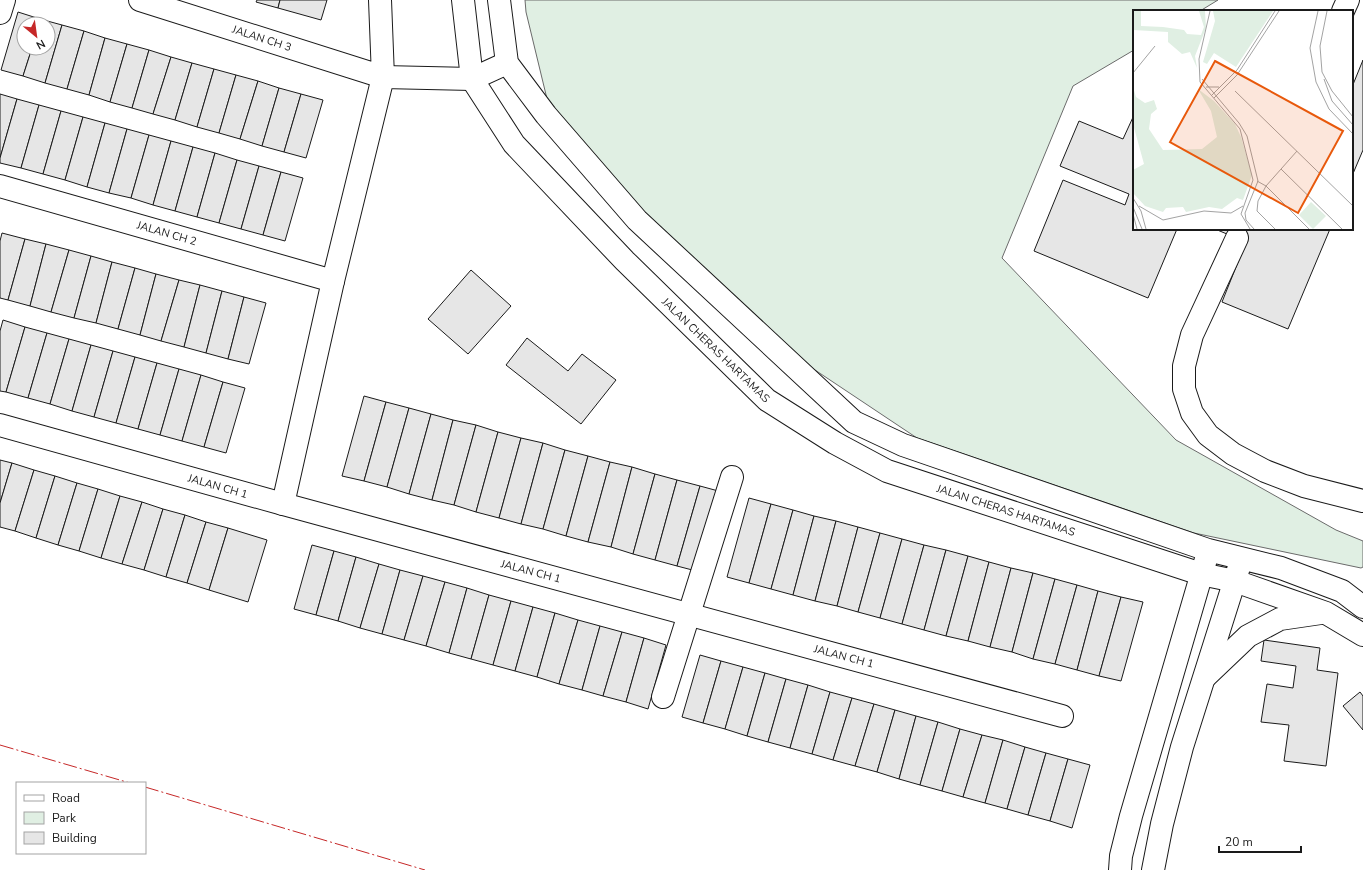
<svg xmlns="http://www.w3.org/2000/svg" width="1363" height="870" viewBox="0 0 1363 870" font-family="'Nunito Sans',sans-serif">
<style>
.green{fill:#e0efe3;stroke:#6a6a6a}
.building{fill:#e6e6e6;stroke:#1a1a1a}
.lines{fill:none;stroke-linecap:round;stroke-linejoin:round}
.minor-casing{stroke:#1a1a1a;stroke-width:24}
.minor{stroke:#fff;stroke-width:22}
.power{stroke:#c62828;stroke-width:1;stroke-dasharray:14 3 2 3;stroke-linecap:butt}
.labels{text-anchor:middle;stroke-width:3;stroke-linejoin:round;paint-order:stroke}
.street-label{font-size:11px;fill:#1a1a1a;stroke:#fff}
.inset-road{fill:none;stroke:#a3a3a3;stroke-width:1}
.view{fill:#e8590c;fill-opacity:0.15;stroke:#e8590c;stroke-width:2}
.inset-edge{fill:none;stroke:#1a1a1a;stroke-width:2}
</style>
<rect width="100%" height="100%" fill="#fff"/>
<!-- green -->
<path class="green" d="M525 0H1218L1200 11H1134V50L1073 86 1002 258 1176 440 1336 530 1363 541V567L1361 568 1194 533 917 438 809 366 629 203 548 103 526 12Z"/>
<!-- building -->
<g class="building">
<path d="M257 0H280L278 8 256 2Z"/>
<path d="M280 0H327L321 20 278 8Z"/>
<path d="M18 12 40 19 39 24H24V48H32L23 76 1 70Z"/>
<path d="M40 19 62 25 45 83 23 76 32 48H48V24H39Z"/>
<path d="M62 25 84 31 67 89 45 83Z"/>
<path d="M84 31 105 38 89 95 67 89Z"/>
<path d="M105 38 127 44 110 102 89 95Z"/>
<path d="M127 44 149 50 132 108 110 102Z"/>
<path d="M149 50 171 57 153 114 132 108Z"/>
<path d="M171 57 192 63 175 120 153 114Z"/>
<path d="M1363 60V150L1352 176V87Z"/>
<path d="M192 63 214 69 197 127 175 120Z"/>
<path d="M214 69 236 75 219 133 197 127Z"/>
<path d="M236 75 258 81 240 139 219 133Z"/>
<path d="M258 81 279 88 262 146 240 139Z"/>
<path d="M279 88 301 94 284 152 262 146Z"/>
<path d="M0 94 17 99 0 158Z"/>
<path d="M301 94 323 100 306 158 284 152Z"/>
<path d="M17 99 39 105 21 168 0 163V158Z"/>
<path d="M39 105 61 111 43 174 21 168Z"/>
<path d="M61 111 83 117 65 180 43 174Z"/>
<path d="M1134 115V229H1177L1148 298 1034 251 1063 180 1125 205 1129 194 1060 166 1079 121 1123 139Z"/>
<path d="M83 117 105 123 87 187 65 180Z"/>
<path d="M105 123 127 129 109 193 87 187Z"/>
<path d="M127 129 149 135 131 198 109 193Z"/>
<path d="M149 135 171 141 153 205 131 198Z"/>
<path d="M171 141 193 147 175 211 153 205Z"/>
<path d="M193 147 215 153 197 217 175 211Z"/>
<path d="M215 153 237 160 219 223 197 217Z"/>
<path d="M237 160 259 166 241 229 219 223Z"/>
<path d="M259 166 281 172 263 235 241 229Z"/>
<path d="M281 172 303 178 285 241 263 235Z"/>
<path d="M1215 229H1330L1288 329 1222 302 1246 242Z"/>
<path d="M2 233 25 239 8 300 0 298V241Z"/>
<path d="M25 239 46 244 30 306 8 300Z"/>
<path d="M46 244 69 250 51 312 30 306Z"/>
<path d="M69 250 91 256 74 318 51 312Z"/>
<path d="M91 256 112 262 96 323 74 318Z"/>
<path d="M112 262 135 268 118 329 96 323Z"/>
<path d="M135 268 156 274 140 335 118 329Z"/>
<path d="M471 270 511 306 468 354 428 319Z"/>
<path d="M156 274 179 280 161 341 140 335Z"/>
<path d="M179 280 200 285 184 347 161 341Z"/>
<path d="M200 285 222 291 206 353 184 347Z"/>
<path d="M222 291 244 297 228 359 206 353Z"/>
<path d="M244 297 266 303 249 364 228 359Z"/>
<path d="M3 320 25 327 6 392 0 391V331Z"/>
<path d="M25 327 47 333 28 398 6 392Z"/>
<path d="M47 333 69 339 50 404 28 398Z"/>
<path d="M527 338 568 371 582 354 616 380 581 424 506 365Z"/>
<path d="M69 339 91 345 72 411 50 404Z"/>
<path d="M91 345 113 351 94 417 72 411Z"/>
<path d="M113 351 135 357 116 423 94 417Z"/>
<path d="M135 357 157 363 138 429 116 423Z"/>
<path d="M157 363 179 369 160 435 138 429Z"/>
<path d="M179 369 201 375 182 441 160 435Z"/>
<path d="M201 375 223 382 204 447 182 441Z"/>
<path d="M223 382 245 388 226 453 204 447Z"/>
<path d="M364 396 386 402 364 481 342 476Z"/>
<path d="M386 402 409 408 387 487 364 481Z"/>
<path d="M409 408 431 414 409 494 387 487Z"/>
<path d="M431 414 453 420 432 500 409 494Z"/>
<path d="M453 420 476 425 454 505 432 500Z"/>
<path d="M476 425 498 432 476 512 454 505Z"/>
<path d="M498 432 521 438 499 518 476 512Z"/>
<path d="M521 438 543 443 521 524 499 518Z"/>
<path d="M543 443 565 450 543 529 521 524Z"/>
<path d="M565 450 588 456 566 536 543 529Z"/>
<path d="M588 456 610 462 588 542 566 536Z"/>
<path d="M0 460 12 463 0 503Z"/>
<path d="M610 462 632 467 611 547 588 542Z"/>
<path d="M12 463 34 470 15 531 0 527V503Z"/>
<path d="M632 467 655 474 633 554 611 547Z"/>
<path d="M34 470 55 476 36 538 15 531Z"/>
<path d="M655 474 677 480 655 560 633 554Z"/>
<path d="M55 476 77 483 58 545 36 538Z"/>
<path d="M677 480 700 486 677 566 655 560Z"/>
<path d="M77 483 98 489 79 551 58 545Z"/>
<path d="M700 486 722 492 700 572 677 566Z"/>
<path d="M98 489 120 496 101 558 79 551Z"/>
<path d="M120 496 142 502 122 564 101 558Z"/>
<path d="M749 498 771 504 749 583 727 577Z"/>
<path d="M142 502 163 509 144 570 122 564Z"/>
<path d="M771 504 793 510 771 589 749 583Z"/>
<path d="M163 509 185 515 166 577 144 570Z"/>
<path d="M793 510 814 516 793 595 771 589Z"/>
<path d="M185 515 206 522 187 583 166 577Z"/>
<path d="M814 516 836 521 815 601 793 595Z"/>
<path d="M836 521 858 527 837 606 815 601Z"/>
<path d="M206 522 228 528 209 590 187 583Z"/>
<path d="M858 527 880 533 858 612 837 606Z"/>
<path d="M228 528 267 540 248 602 209 590Z"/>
<path d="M880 533 902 539 880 618 858 612Z"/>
<path d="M902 539 924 545 902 624 880 618Z"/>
<path d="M312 545 334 551 316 615 294 609Z"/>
<path d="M924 545 946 550 924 630 902 624Z"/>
<path d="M946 550 968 556 946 636 924 630Z"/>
<path d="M334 551 356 557 338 621 316 615Z"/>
<path d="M968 556 989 562 968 641 946 636Z"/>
<path d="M356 557 379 564 360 628 338 621Z"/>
<path d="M989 562 1011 568 990 647 968 641Z"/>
<path d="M379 564 400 570 382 634 360 628Z"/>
<path d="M1011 568 1033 573 1012 652 990 647Z"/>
<path d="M400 570 423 576 404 640 382 634Z"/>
<path d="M1033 573 1055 579 1033 659 1012 652Z"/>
<path d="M423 576 445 582 426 646 404 640Z"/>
<path d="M1055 579 1077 585 1055 664 1033 659Z"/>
<path d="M445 582 467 588 449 653 426 646Z"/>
<path d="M1077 585 1098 591 1077 670 1055 664Z"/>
<path d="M467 588 489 595 471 659 449 653Z"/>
<path d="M1098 591 1121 597 1099 676 1077 670Z"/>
<path d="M489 595 511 601 493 665 471 659Z"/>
<path d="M1121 597 1143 602 1121 681 1099 676Z"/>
<path d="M511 601 533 607 515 671 493 665Z"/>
<path d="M533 607 555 613 537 677 515 671Z"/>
<path d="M555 613 578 620 559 684 537 677Z"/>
<path d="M578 620 600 626 582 690 559 684Z"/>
<path d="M600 626 622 632 603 696 582 690Z"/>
<path d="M622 632 644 638 626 702 603 696Z"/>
<path d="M644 638 666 645 648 709 626 702Z"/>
<path d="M1264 640 1320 648 1317 670 1338 673 1326 766 1284 761 1289 725 1261 722 1267 684 1293 688 1296 666 1261 661Z"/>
<path d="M700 655 721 661 703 723 682 717Z"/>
<path d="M721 661 743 667 725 729 703 723Z"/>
<path d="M743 667 765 673 747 736 725 729Z"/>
<path d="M765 673 786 679 768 742 747 736Z"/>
<path d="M786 679 808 685 790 748 768 742Z"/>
<path d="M808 685 830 692 812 754 790 748Z"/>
<path d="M830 692 852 698 833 760 812 754Z"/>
<path d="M1360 692 1363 696V730L1343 706Z"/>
<path d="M852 698 874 704 855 766 833 760Z"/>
<path d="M874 704 895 710 877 772 855 766Z"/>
<path d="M895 710 916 716 899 779 877 772Z"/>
<path d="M916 716 938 722 920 785 899 779Z"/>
<path d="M938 722 960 729 942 791 920 785Z"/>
<path d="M960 729 982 735 963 797 942 791Z"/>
<path d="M982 735 1003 740 985 803 963 797Z"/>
<path d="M1003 740 1025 747 1007 809 985 803Z"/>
<path d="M1025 747 1046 753 1028 815 1007 809Z"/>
<path d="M1046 753 1068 759 1050 821 1028 815Z"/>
<path d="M1068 759 1090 765 1072 828 1050 821Z"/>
</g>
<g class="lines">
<!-- minor casing -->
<g class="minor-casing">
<g id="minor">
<path d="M140 0 383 77 380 0"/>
<path d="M463 0 472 79 514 144 625 261 767 400 835 443 887 471 1201 574 1235 581 1326 613 1363 635"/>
<path d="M499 0 507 63 546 115 637 220 854 422 903 445 1208 550 1281 568 1342 591 1363 607"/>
<path d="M1343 11 1348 0"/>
<path d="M0 13 4 0"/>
<path d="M0 186 333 281"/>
<path d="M1237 238 1192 335 1184 366V389L1192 413 1208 435 1233 454 1265 471 1304 486 1363 501"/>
<path d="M0 425 283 504 1062 716"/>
<path d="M283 504 333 281 383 77 472 79 507 63"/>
<path d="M1206 676 1248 636 1280 619 1321 613"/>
<path d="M663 697 732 477"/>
<path d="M1120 870 1121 856 1131 816 1206 559"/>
<path d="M1153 870 1162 824 1182 747 1239 567"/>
</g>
</g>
<!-- minor -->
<use href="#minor" class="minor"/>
<!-- power -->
<g class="power">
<path d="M0 745 130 783"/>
<path d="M145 787 425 870"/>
</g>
</g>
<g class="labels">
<!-- street labels -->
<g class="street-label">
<text transform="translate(262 38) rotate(18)" y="4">JALAN CH 3</text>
<text transform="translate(167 233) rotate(16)" y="4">JALAN CH 2</text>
<text transform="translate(716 350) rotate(44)" y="4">JALAN CHERAS HARTAMAS</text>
<text transform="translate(218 486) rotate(16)" y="4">JALAN CH 1</text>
<text transform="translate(1006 510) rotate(18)" y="4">JALAN CHERAS HARTAMAS</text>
<text transform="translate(531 571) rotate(15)" y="4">JALAN CH 1</text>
<text transform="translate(844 656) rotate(15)" y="4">JALAN CH 1</text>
</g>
</g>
<!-- overview -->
<g transform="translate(1133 10)">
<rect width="220" height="220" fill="#fff"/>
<path d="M0 1H8V16L30 17 51 20 54 24 68 25 71 17 66 1H72L73 18 62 46 64 58 57 42 49 44 35 32V22L0 20ZM80 1H140L103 57 81 43 74 54 70 52 82 11ZM0 77 3 87 12 93 21 90 24 99 18 104 16 119 30 140 69 139 84 127 78 101 65 79 81 91 102 114 108 127 119 165 110 190 104 188 89 199 76 197 53 202 50 197 33 198 30 202 12 196 0 183V160L11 154 0 114ZM178 192 193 206 180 219 166 205Z" fill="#e0efe3"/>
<path class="inset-road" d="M77 1 66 49 67 72 107 119 120 170 108 204 117 219M185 1 177 38 183 72 196 99 220 124M194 1 187 36 189 62 199 81 220 107M0 63 22 36M69 69 106 113 114 126 125 171 112 203 113 210 121 219M191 69 199 91 220 115M73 77H86M102 81 220 196M78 86 104 60 142 1M81 88 104 65 146 1M148 159 209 219M124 171 133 176 164 141M0 188 8 201 13 219M6 196 30 210 71 201 98 203 110 196M0 197 9 219M0 204 4 219M142 219 124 201 125 191 133 176 176 219"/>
<path class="view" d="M82 51 210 121 165 203 37 132Z"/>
<rect width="220" height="220" class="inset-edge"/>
</g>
<!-- legend -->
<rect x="16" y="782" width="130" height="72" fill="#ffffff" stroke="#a3a3a3"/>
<rect x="24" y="795" width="20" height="6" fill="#ffffff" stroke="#a3a3a3"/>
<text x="52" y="802" font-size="12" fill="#1a1a1a">Road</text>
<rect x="24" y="812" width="20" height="12" fill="#e0efe3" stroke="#a3a3a3"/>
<text x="52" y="822" font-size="12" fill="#1a1a1a">Park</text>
<rect x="24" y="832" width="20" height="12" fill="#e6e6e6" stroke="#a3a3a3"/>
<text x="52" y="842" font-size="12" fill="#1a1a1a">Building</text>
<!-- north arrow -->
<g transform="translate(36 36) rotate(151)"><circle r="19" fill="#ffffff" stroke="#a3a3a3"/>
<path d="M0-3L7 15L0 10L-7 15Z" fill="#c62828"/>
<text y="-6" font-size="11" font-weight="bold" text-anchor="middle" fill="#1a1a1a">N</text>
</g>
<!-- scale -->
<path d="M1219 846v6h82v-6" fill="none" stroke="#1a1a1a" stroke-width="2"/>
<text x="1225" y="846" font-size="12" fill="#1a1a1a" stroke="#ffffff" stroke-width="3" paint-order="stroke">20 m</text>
</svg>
